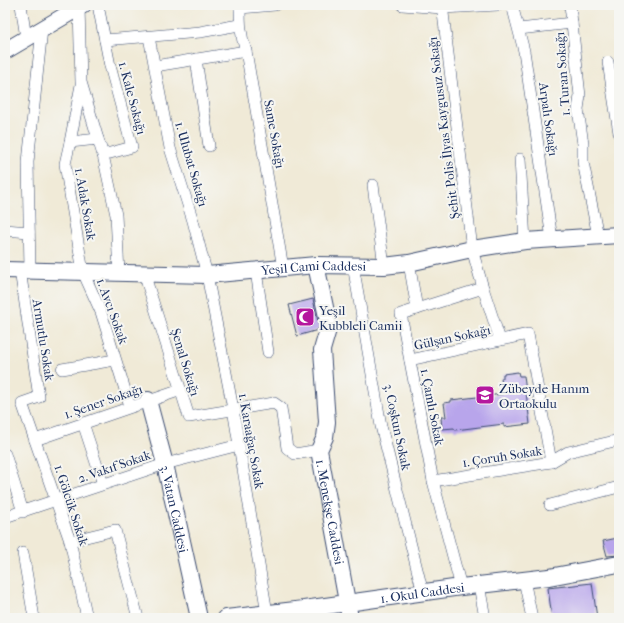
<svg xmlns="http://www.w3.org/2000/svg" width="624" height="623" viewBox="0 0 624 623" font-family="'IM FELL French Canon',serif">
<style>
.building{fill:#b8a5eb}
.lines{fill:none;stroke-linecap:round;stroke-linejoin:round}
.minor-casing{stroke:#3b4b70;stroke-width:12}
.secondary-casing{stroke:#3b4b70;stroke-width:18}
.minor{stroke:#fff;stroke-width:11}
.secondary{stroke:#fff;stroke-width:16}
.labels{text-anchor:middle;stroke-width:4;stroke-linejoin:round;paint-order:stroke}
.street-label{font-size:13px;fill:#1b2f5e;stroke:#f6f6f2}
.poi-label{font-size:13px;fill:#1b2f5e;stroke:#f6f6f2;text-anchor:start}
</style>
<rect width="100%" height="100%" fill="#f6f6f2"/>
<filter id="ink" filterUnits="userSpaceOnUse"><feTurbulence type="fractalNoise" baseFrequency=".025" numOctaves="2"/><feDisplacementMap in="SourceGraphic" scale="8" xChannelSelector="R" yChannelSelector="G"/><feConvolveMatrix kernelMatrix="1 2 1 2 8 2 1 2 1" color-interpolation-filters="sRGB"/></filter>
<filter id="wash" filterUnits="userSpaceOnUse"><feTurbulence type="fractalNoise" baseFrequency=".012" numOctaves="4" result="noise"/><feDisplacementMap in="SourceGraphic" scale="16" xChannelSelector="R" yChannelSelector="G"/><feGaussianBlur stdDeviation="0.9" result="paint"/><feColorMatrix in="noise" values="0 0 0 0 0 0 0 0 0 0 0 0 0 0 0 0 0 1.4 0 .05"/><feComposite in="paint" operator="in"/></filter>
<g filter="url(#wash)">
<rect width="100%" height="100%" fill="#f0ead7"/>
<g id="blocks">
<!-- building -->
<g class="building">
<path d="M313 299 319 326 318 330 297 336 289 305Z"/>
<path d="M518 372 519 376H524L530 424 504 427V424L455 430 454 428 442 429 441 417H446L444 403 451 402V400L503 394 501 378H503V374Z"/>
<path d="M618 538 619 555 607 556 603 541Z"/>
<path d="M592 583 597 618H552L548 588Z"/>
</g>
</g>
</g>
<g filter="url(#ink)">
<use href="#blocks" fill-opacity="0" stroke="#3b4b70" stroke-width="1"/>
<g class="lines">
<!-- minor casing -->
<g class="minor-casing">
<g id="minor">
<path d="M21 5 26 38"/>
<path d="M98 5 110 66 132 147 103 155 116 215 119 273"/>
<path d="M240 5C240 23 240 34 246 51L283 268"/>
<path d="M402 5 442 8 498 5"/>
<path d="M442 5 472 249 483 288 500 340"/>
<path d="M512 5 524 51 552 239"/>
<path d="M570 5 580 96 578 109 583 144V162L598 236"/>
<path d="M79 7 81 82 98 139"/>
<path d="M240 8 275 5"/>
<path d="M519 29 572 23"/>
<path d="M149 37 170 148 193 221 207 275 233 409 267 613"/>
<path d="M105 40 200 32 239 25"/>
<path d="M196 59 209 146"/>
<path d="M608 62 619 133"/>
<path d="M155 66 246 51"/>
<path d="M81 85 70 142 98 139 103 155"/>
<path d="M70 142 65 164 83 272 101 312 130 406"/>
<path d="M520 159 525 241"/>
<path d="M373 185 384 266"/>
<path d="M5 230 29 232"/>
<path d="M409 263 417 309"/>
<path d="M353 265 381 426 423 593"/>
<path d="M20 270 39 397 22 403 70 541 87 618"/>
<path d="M30 270 28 162 42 29"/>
<path d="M256 271 268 352"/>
<path d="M144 273 189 417 274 403 281 408 287 448 295 454 319 450"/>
<path d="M410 360 528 334 551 462"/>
<path d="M62 369 115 360"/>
<path d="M83 423 103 484"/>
<path d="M35 440 181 390"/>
<path d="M5 454 23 512"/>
<path d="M433 481 551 462 568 452 619 440"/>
<path d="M550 505 619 487"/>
<path d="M5 517 165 464 239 445"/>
<path d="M70 541 115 530 138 618"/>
<path d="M23 553 34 618"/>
<path d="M524 580 532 618"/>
<path d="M479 585 485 618"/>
<path d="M461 587 433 481 401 314 483 288"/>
</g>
</g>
<!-- secondary casing -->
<g class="secondary-casing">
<g id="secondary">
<path d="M5 51 83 5"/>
<path id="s1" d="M316 265 329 326 322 350 327 422 325 437 319 450 350 618"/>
<path id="s2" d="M5 270 207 275 316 265 384 266 409 263 472 249 525 241 619 235"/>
<path id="s3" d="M148 400 165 464 199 618"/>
<path id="s4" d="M226 618 304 609 461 587 549 577 619 564"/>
</g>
</g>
<!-- minor -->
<use href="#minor" class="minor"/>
<!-- secondary -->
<use href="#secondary" class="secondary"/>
</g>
</g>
<!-- icons -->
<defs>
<g id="mosque-square" transform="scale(1)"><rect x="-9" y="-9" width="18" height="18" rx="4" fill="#b5179e" stroke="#f6f6f2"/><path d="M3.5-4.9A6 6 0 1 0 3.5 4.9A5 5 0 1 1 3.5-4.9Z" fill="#fff"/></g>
<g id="school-square" transform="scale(1)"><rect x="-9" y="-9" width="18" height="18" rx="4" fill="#b5179e" stroke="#f6f6f2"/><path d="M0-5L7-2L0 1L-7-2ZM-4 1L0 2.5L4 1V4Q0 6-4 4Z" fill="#fff"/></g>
</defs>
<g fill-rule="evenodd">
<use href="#mosque-square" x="305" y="317"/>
<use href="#school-square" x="485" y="395"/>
</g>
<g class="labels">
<!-- street labels -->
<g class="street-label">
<text transform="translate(562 74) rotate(-94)" y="5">1. Turan Sokağı</text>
<text transform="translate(133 98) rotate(75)" y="5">1. Kale Sokağı</text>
<text transform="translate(549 119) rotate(82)" y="5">Arpalı Sokağı</text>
<text transform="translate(443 128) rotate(-97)" y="5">Şehit Polis İlyas Kaygusuz Sokağı</text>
<text transform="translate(275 134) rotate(80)" y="5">Same Sokağı</text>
<text transform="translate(192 164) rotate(74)" y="5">1. Ulubat Sokağı</text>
<text transform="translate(86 204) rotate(80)" y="5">1. Adak Sokak</text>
<text dy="5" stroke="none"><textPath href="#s2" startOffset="309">Yeşil Cami Caddesi</textPath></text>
<text transform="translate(113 311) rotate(70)" y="5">1. Avcı Sokak</text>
<text transform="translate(452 337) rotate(-12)" y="5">Gülşan Sokağı</text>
<text transform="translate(44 340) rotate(81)" y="5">Armutlu Sokak</text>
<text transform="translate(186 362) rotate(73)" y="5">Şenal Sokağı</text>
<text transform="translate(103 401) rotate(-19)" y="5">1. Şener Sokağı</text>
<text transform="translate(433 407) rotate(79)" y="5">1. Çamlı Sokak</text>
<text transform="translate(398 427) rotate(78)" y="5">3. Coşkun Sokak</text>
<text transform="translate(252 441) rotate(80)" y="5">1. Karaağaç Sokak</text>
<text transform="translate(502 456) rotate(-9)" y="5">1. Çoruh Sokak</text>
<text transform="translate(114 466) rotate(-19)" y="5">2. Vakıf Sokak</text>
<text transform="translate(72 505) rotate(72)" y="5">1. Gölcük Sokak</text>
<text dy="5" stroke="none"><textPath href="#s3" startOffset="112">3. Vatan Caddesi</textPath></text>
<text dy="5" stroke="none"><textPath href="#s1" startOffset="252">1. Menekşe Caddesi</textPath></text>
<text dy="5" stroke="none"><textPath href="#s4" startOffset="198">1. Okul Caddesi</textPath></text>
</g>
<!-- poi labels -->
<g class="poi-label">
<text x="319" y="315">Yeşil<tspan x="319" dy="15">Kubbleli Camii</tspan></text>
<text x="499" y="393">Zübeyde Hanım<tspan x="499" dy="15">Ortaokulu</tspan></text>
</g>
</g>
<!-- margin -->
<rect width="624" height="623" fill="none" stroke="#f6f6f2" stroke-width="20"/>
</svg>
